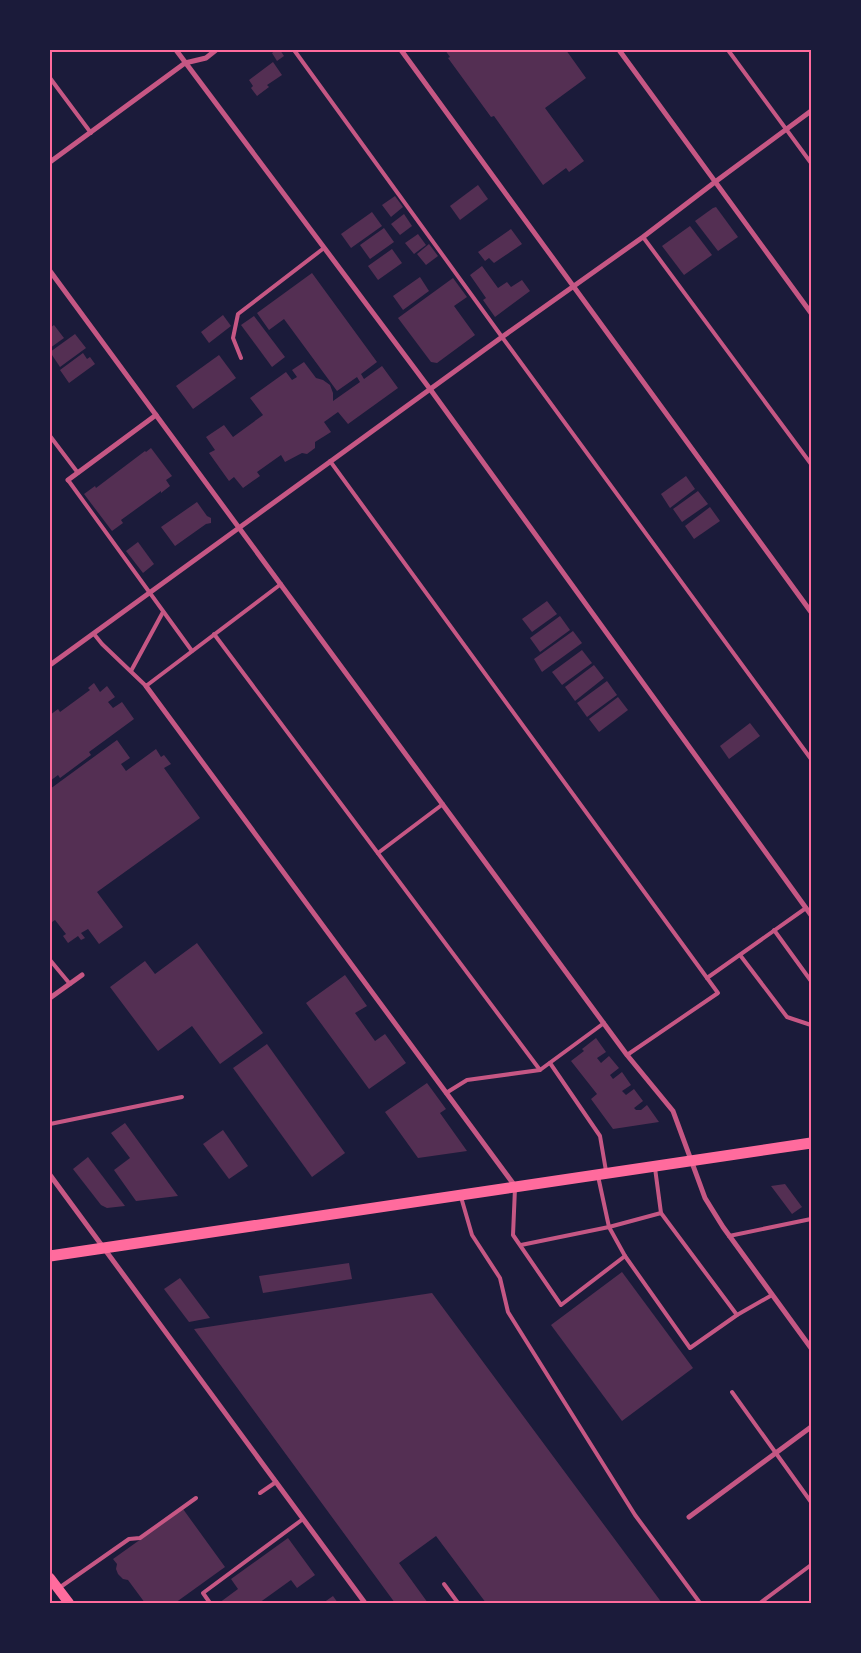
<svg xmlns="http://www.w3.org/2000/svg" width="861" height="1653" viewBox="0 0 861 1653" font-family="Montserrat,sans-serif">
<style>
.building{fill:#542f53}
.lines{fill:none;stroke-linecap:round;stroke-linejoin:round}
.service{stroke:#c65784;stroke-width:4}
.minor{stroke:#c65784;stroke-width:5}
.secondary{stroke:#ff6b9d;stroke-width:10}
.primary{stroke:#ff6b9d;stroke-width:11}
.neatline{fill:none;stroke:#ff6b9d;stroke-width:2}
</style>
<rect width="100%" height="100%" fill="#1b1b3a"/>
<!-- building -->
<g class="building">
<path d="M276 50H280L284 56 277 61 272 53Z"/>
<path d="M445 50H566L586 78 545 108 584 161 569 172 566 168 543 185 494 116 491 117 448 58 450 57Z"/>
<path d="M273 62 282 75 267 85 269 87 257 96 251 88 253 86 249 80Z"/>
<path d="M478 185 488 199 460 220 450 206Z"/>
<path d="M395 196 403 207 391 217 382 205Z"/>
<path d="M716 207 738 237 718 251 695 221 713 208Z"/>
<path d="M372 212 382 226 351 248 341 234Z"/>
<path d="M404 214 412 226 400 235 391 224Z"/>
<path d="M690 226 712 255 684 275 662 246Z"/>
<path d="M384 228 394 242 370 259 360 245Z"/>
<path d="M511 229 522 244 494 263 489 258 485 261 478 252Z"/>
<path d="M418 234 426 245 414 254 405 243Z"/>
<path d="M429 244 438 256 426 265 417 254Z"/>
<path d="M392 249 402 263 378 280 368 266Z"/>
<path d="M482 266 498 288 507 282 511 287 522 280 530 291 495 317 483 300 486 298 470 275Z"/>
<path d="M312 273 377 362 361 374 364 379 382 366 398 388 348 424 338 412 324 422 331 432 315 442V448L307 454 302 453 285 462 281 455 257 472 260 476 243 488 234 477 229 481 209 453 215 450 206 437 224 425 233 437 263 415 250 398 286 372 292 380 297 377 292 370 304 362 316 378 323 380 330 385 333 393V401L360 382 357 377 337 391 284 319 269 330 257 313Z"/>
<path d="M420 277 429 291 403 310 393 296Z"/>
<path d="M453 278 467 297 454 306 475 335 437 363 431 362 398 318Z"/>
<path d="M223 315 231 326 209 343 201 332Z"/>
<path d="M254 316 285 357 272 367 241 325Z"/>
<path d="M54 325 64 338 50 348V328Z"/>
<path d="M75 334 86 348 60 367 50 352Z"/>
<path d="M83 353 87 359 90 357 95 364 69 383 60 370Z"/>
<path d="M219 355 236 378 193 409 176 386Z"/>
<path d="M151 448 172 476 166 480 170 486 161 493V491L121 520 123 523 112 531 84 494 95 486 96 488 145 451 146 452Z"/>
<path d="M686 476 695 489 670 508 661 494Z"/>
<path d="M698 491 708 504 682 522 673 509Z"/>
<path d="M197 502 207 516 211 518V523L206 524 175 546 161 527Z"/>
<path d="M710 507 720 521 694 539 685 526Z"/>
<path d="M138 542 154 564 143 573 126 551Z"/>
<path d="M547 601 557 614 532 632 522 619Z"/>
<path d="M560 616 570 630 540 652 530 638Z"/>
<path d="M573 631 582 643 542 672 534 659Z"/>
<path d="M582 650 592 663 562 685 552 672Z"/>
<path d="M594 665 604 678 575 701 565 687Z"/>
<path d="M607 681 617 695 587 717 577 703Z"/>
<path d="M94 683 100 692 107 686 115 697 108 702 113 708 122 702 134 719 89 752 91 755 60 778 58 775 50 781V715L58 709 60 712 90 690 88 688Z"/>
<path d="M618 697 628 710 599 732 589 719Z"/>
<path d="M750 723 760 736 729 759 720 746Z"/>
<path d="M117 740 130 758 121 764 126 771 156 749 161 757 164 755 171 764 164 768 200 818 97 892 123 927 99 944 88 929 81 933 85 938 81 940 78 936 68 943 63 936 66 934 55 920 52 922 50 919V789Z"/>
<path d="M197 943 263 1033 220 1064 192 1026 158 1051 110 987 145 961 155 974Z"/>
<path d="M345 975 367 1006 355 1013 375 1041 385 1034 406 1063 369 1089 306 1003Z"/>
<path d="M596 1038 606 1052 597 1058 601 1063 609 1056 619 1068 610 1075 613 1079 622 1072 631 1085 622 1091 626 1095 634 1089 643 1101 634 1108 636 1110H641L647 1105 659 1122 613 1129 591 1099 597 1094 571 1061 584 1051 582 1049Z"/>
<path d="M267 1044 345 1153 312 1177 233 1068Z"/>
<path d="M427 1083 446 1109 440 1113 467 1151 418 1158 385 1112Z"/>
<path d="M125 1123 178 1196 136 1201 114 1170 130 1158 111 1133Z"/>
<path d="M223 1130 248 1166 229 1179 203 1144Z"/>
<path d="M88 1157 125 1206 107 1208 101 1205 73 1169Z"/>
<path d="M785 1184 802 1207 792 1214 771 1186Z"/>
<path d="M349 1263 352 1279 263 1293 259 1276Z"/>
<path d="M622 1272 693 1368 622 1421 551 1325Z"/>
<path d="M180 1278 210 1318 189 1322 164 1289Z"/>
<path d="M432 1293 662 1603H486L436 1536 399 1563 428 1603H395L194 1329Z"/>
<path d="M183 1509 225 1567 175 1603H145L128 1580 123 1579 118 1574 116 1569 117 1564 113 1559Z"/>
<path d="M288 1538 315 1575 297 1588 291 1580 259 1603H219L238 1589 231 1579Z"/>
<path d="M333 1596 338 1603H323Z"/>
</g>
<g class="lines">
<!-- service -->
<g class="service">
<path d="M294 50 502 337 811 759"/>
<path d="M728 50 811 163"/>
<path d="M50 78 91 133"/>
<path d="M643 237 811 464"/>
<path d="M241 358 233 338 238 314 324 248"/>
<path d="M50 436 78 473"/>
<path d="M330 461 718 993 627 1055"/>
<path d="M68 480 192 651"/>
<path d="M94 634 102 644 146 686 281 584"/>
<path d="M214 634 540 1070"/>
<path d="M131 671 163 612"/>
<path d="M378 853 443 804"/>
<path d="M774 930 811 981"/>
<path d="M740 955 787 1017 811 1025"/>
<path d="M50 960 70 984"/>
<path d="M707 978 806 908"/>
<path d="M550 1063 600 1136 606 1171"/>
<path d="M446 1093 467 1080 540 1070 604 1023"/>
<path d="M50 1124 182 1097"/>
<path d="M598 1176 609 1227 625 1256 690 1348 737 1315 661 1213 655 1168"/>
<path d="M515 1188 513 1235 561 1305 625 1256"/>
<path d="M461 1197 472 1235 500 1278 508 1312 635 1515 700 1603"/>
<path d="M729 1236 811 1219"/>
<path d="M521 1245 609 1227 661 1213"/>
<path d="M737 1315 772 1295"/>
<path d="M732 1392 811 1502"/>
<path d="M260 1493 276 1482"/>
<path d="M444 1584 458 1603"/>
<path d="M59 1588 129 1539 140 1538 196 1498"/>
<path d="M210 1603 203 1593 303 1519"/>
<path d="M760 1603 811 1565"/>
</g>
<!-- minor -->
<g class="minor">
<path d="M176 50 430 389 811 915"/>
<path d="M401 50 811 612"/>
<path d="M619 50 811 313"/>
<path d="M50 162 185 63 206 58 216 50"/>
<path d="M50 271 627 1055 673 1111 705 1198 723 1227 811 1348"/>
<path d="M68 480 156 415"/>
<path d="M50 665 502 337 643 237 715 182 811 111"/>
<path d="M146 686 515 1186"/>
<path d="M50 998 82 975"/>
<path d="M50 1175 365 1603"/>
<path d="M689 1517 811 1427"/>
</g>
<!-- secondary -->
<path class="secondary" d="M50 1578 69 1603"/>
<!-- primary -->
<path class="primary" d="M50 1256 811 1143"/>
</g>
<!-- border -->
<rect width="861" height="1653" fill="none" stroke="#1b1b3a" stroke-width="102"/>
<rect x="51" y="51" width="759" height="1551" class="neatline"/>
</svg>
